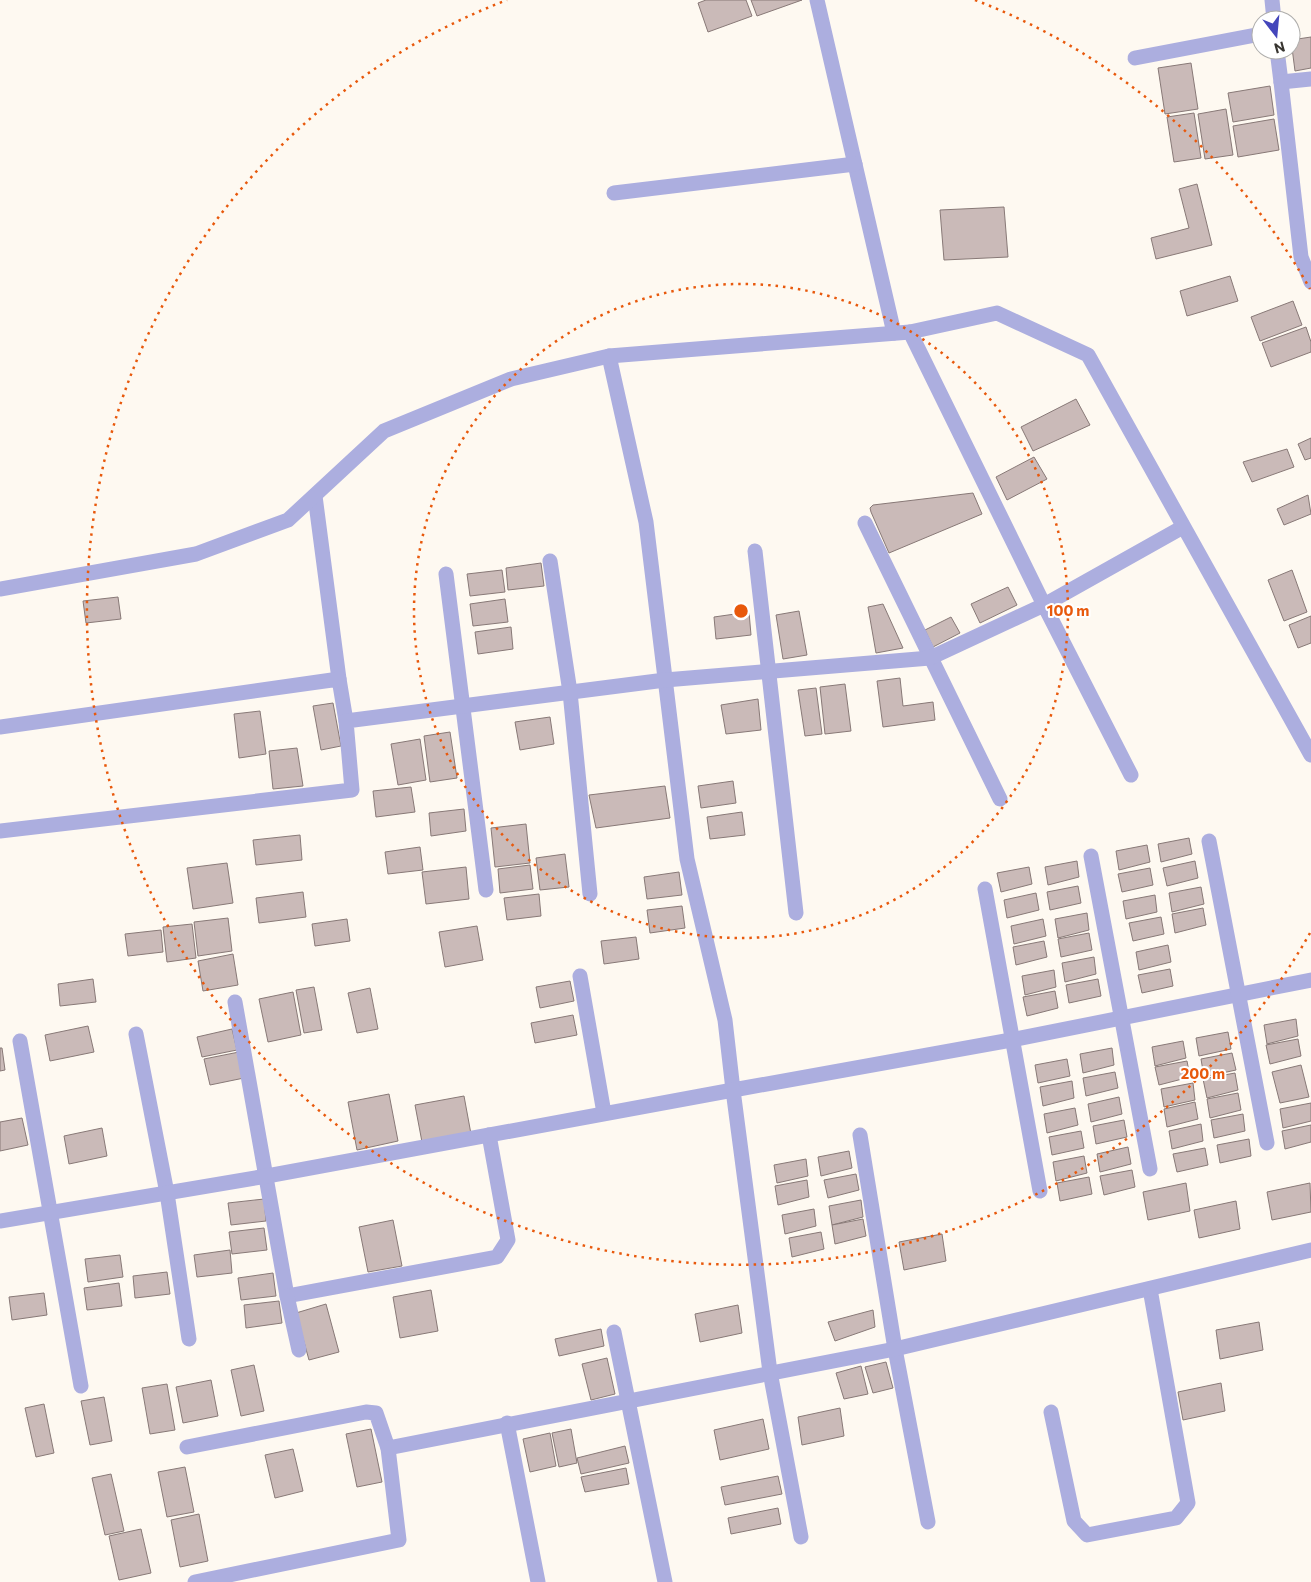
<svg xmlns="http://www.w3.org/2000/svg" width="1311" height="1582" viewBox="0 0 1311 1582" font-family="Commissioner,sans-serif">
<style>
.building{fill:#cabab8;stroke:#887977}
.lines{fill:none;stroke-linecap:round;stroke-linejoin:round}
.street{stroke:#acaedf;stroke-width:15}
.ring{fill:none;stroke:#e8590c;stroke-width:2.5;stroke-dasharray:2.5 5}
.centre{fill:#e8590c;stroke:#fff;stroke-width:2.5}
.ring-label{font-size:15px;text-anchor:middle;font-weight:bold;fill:#e8590c;stroke:#fff;stroke-width:4;stroke-linejoin:round;paint-order:stroke}
</style>
<rect width="100%" height="100%" fill="#fef9f1"/>
<!-- building -->
<g class="building">
<path d="M706 0H746L752 16 708 32 698 3Z"/>
<path d="M751 0H802L757 16Z"/>
<path d="M1311 37V68L1295 71 1291 40Z"/>
<path d="M1191 63 1198 109 1165 114 1158 68Z"/>
<path d="M1270 86 1274 115 1233 122 1228 93Z"/>
<path d="M1226 109 1233 155 1205 159 1198 114Z"/>
<path d="M1194 113 1201 158 1174 162 1167 117Z"/>
<path d="M1274 119 1279 150 1238 157 1233 126Z"/>
<path d="M1197 184 1212 245 1156 259 1151 238 1189 228 1179 189Z"/>
<path d="M1004 207 1008 257 944 260 940 210Z"/>
<path d="M1230 276 1238 301 1187 316 1180 291Z"/>
<path d="M1293 301 1302 325 1260 341 1251 317Z"/>
<path d="M1306 327 1311 342V352L1271 367 1262 343Z"/>
<path d="M1076 399 1090 425 1033 451 1021 427Z"/>
<path d="M1311 438V458L1305 460 1298 444Z"/>
<path d="M1287 449 1294 467 1252 482 1243 462Z"/>
<path d="M1034 457 1047 479 1007 500 996 477Z"/>
<path d="M973 493 982 514 889 553 871 512 870 508 873 505Z"/>
<path d="M1308 495 1311 514 1284 525 1277 509Z"/>
<path d="M541 563 544 586 508 590 506 568Z"/>
<path d="M502 570 505 592 470 596 467 574Z"/>
<path d="M1292 570 1307 612 1284 621 1268 580Z"/>
<path d="M1008 587 1017 605 980 623 971 604Z"/>
<path d="M118 597 121 619 86 623 83 601Z"/>
<path d="M505 599 508 622 473 626 470 604Z"/>
<path d="M883 604 903 648 876 653 868 607Z"/>
<path d="M799 611 807 655 783 659 776 615Z"/>
<path d="M749 612 751 635 716 639 714 617Z"/>
<path d="M1311 616V643L1298 648 1289 625Z"/>
<path d="M951 617 960 633 933 647 925 630Z"/>
<path d="M511 627 513 649 478 654 475 632Z"/>
<path d="M900 678 903 706 933 702 935 720 883 727 877 681Z"/>
<path d="M845 684 851 731 825 734 820 687Z"/>
<path d="M816 688 822 734 805 736 798 690Z"/>
<path d="M758 699 761 730 726 734 721 705Z"/>
<path d="M333 703 341 746 321 750 313 706Z"/>
<path d="M260 711 266 754 239 758 234 714Z"/>
<path d="M550 717 554 744 520 750 515 722Z"/>
<path d="M450 732 457 778 430 782 424 736Z"/>
<path d="M420 739 426 780 398 785 391 744Z"/>
<path d="M297 748 303 786 273 789 269 751Z"/>
<path d="M733 781 736 803 701 808 698 786Z"/>
<path d="M665 786 670 818 596 828 589 795Z"/>
<path d="M411 787 415 812 376 817 373 791Z"/>
<path d="M464 809 466 831 431 836 429 813Z"/>
<path d="M742 812 745 835 710 839 707 817Z"/>
<path d="M526 824 530 863 495 867 491 828Z"/>
<path d="M300 835 302 860 256 865 253 840Z"/>
<path d="M1189 838 1192 854 1161 862 1158 844Z"/>
<path d="M1147 845 1150 862 1119 870 1116 851Z"/>
<path d="M420 847 423 870 388 874 385 852Z"/>
<path d="M565 854 569 887 540 890 536 858Z"/>
<path d="M1077 861 1079 877 1048 885 1045 867Z"/>
<path d="M1195 861 1198 878 1167 886 1163 868Z"/>
<path d="M227 863 233 903 193 909 187 868Z"/>
<path d="M530 865 533 889 500 893 498 869Z"/>
<path d="M466 867 469 899 426 904 422 872Z"/>
<path d="M1029 867 1032 884 1001 892 997 873Z"/>
<path d="M1150 868 1153 885 1122 892 1118 874Z"/>
<path d="M679 872 682 895 647 899 644 877Z"/>
<path d="M1078 886 1081 903 1050 910 1047 892Z"/>
<path d="M1201 887 1204 904 1172 912 1169 893Z"/>
<path d="M303 892 306 917 259 923 256 898Z"/>
<path d="M1036 893 1039 910 1007 918 1004 900Z"/>
<path d="M539 894 541 916 507 920 504 898Z"/>
<path d="M1155 895 1157 912 1126 919 1123 901Z"/>
<path d="M682 906 685 928 650 933 647 910Z"/>
<path d="M1203 908 1206 925 1175 933 1172 914Z"/>
<path d="M1087 913 1089 930 1058 938 1055 919Z"/>
<path d="M1161 917 1164 934 1133 941 1129 923Z"/>
<path d="M228 918 232 951 198 956 194 922Z"/>
<path d="M347 919 350 941 315 946 312 924Z"/>
<path d="M1043 919 1046 936 1014 944 1011 926Z"/>
<path d="M192 924 196 958 167 962 163 927Z"/>
<path d="M477 926 483 960 445 967 439 932Z"/>
<path d="M161 930 163 952 128 956 125 934Z"/>
<path d="M1089 933 1092 950 1061 957 1058 939Z"/>
<path d="M636 937 639 959 604 964 601 941Z"/>
<path d="M1044 941 1047 957 1016 965 1013 947Z"/>
<path d="M1168 945 1171 962 1139 970 1136 952Z"/>
<path d="M233 954 238 985 203 991 198 961Z"/>
<path d="M1094 957 1096 974 1065 982 1062 963Z"/>
<path d="M1170 969 1173 986 1142 993 1138 975Z"/>
<path d="M1054 970 1056 987 1025 995 1022 976Z"/>
<path d="M93 979 96 1002 60 1006 58 984Z"/>
<path d="M1098 979 1101 996 1069 1003 1066 985Z"/>
<path d="M570 981 574 1001 540 1008 536 987Z"/>
<path d="M314 987 322 1030 304 1033 296 990Z"/>
<path d="M370 988 378 1029 357 1033 348 993Z"/>
<path d="M1055 991 1058 1008 1027 1016 1023 997Z"/>
<path d="M293 992 301 1035 268 1042 259 999Z"/>
<path d="M573 1015 577 1035 535 1043 531 1023Z"/>
<path d="M1296 1019 1298 1036 1267 1044 1264 1025Z"/>
<path d="M88 1026 94 1052 50 1061 45 1035Z"/>
<path d="M232 1029 237 1050 202 1057 197 1037Z"/>
<path d="M1228 1032 1231 1049 1199 1056 1196 1038Z"/>
<path d="M1298 1039 1301 1056 1270 1064 1266 1045Z"/>
<path d="M1183 1041 1186 1058 1155 1066 1152 1047Z"/>
<path d="M0 1048H2L5 1070 0 1071Z"/>
<path d="M1112 1048 1114 1065 1083 1073 1080 1054Z"/>
<path d="M239 1052 244 1078 210 1085 204 1059Z"/>
<path d="M1232 1053 1236 1070 1204 1077 1201 1059Z"/>
<path d="M1067 1059 1070 1076 1038 1083 1035 1065Z"/>
<path d="M1187 1061 1190 1077 1159 1085 1155 1067Z"/>
<path d="M1301 1065 1309 1097 1280 1103 1272 1072Z"/>
<path d="M1115 1072 1118 1088 1086 1096 1083 1078Z"/>
<path d="M1235 1073 1238 1090 1207 1098 1203 1079Z"/>
<path d="M1072 1081 1074 1098 1043 1106 1040 1087Z"/>
<path d="M1193 1083 1195 1100 1164 1107 1161 1089Z"/>
<path d="M1238 1093 1241 1110 1210 1118 1207 1099Z"/>
<path d="M389 1094 398 1141 357 1150 348 1102Z"/>
<path d="M464 1096 471 1134 422 1142 415 1105Z"/>
<path d="M1119 1097 1122 1114 1091 1122 1088 1104Z"/>
<path d="M1195 1102 1198 1119 1167 1127 1164 1109Z"/>
<path d="M1311 1103V1121L1283 1128 1280 1109Z"/>
<path d="M1075 1108 1078 1125 1047 1133 1044 1114Z"/>
<path d="M1243 1114 1245 1131 1214 1138 1211 1120Z"/>
<path d="M22 1118 28 1145 0 1151V1122Z"/>
<path d="M1124 1120 1127 1137 1096 1144 1093 1126Z"/>
<path d="M1201 1124 1203 1141 1172 1149 1169 1131Z"/>
<path d="M1311 1125V1142L1285 1149 1282 1131Z"/>
<path d="M102 1128 107 1156 69 1164 64 1136Z"/>
<path d="M1081 1131 1084 1148 1052 1155 1049 1137Z"/>
<path d="M1249 1139 1251 1156 1220 1163 1217 1145Z"/>
<path d="M1128 1147 1131 1164 1100 1172 1097 1154Z"/>
<path d="M1205 1148 1208 1165 1177 1172 1173 1154Z"/>
<path d="M849 1151 852 1168 821 1176 818 1157Z"/>
<path d="M1084 1156 1087 1173 1056 1181 1053 1162Z"/>
<path d="M806 1159 808 1176 777 1183 774 1165Z"/>
<path d="M1132 1170 1135 1187 1104 1195 1100 1176Z"/>
<path d="M856 1174 859 1190 828 1198 824 1180Z"/>
<path d="M1089 1177 1092 1194 1060 1201 1057 1183Z"/>
<path d="M807 1180 809 1197 778 1205 775 1186Z"/>
<path d="M1186 1183 1190 1211 1148 1220 1143 1192Z"/>
<path d="M1310 1183 1311 1212 1272 1220 1267 1192Z"/>
<path d="M264 1199 266 1221 231 1225 228 1203Z"/>
<path d="M861 1200 863 1217 832 1225 829 1206Z"/>
<path d="M1236 1201 1240 1229 1199 1238 1194 1210Z"/>
<path d="M814 1209 816 1226 785 1234 782 1215Z"/>
<path d="M863 1219 866 1236 835 1244 832 1225Z"/>
<path d="M393 1220 402 1266 368 1272 359 1227Z"/>
<path d="M264 1228 267 1250 232 1254 229 1232Z"/>
<path d="M821 1232 824 1249 792 1257 789 1238Z"/>
<path d="M942 1234 946 1261 904 1270 899 1242Z"/>
<path d="M230 1250 232 1273 197 1277 194 1255Z"/>
<path d="M120 1255 123 1277 88 1282 85 1259Z"/>
<path d="M167 1272 170 1294 135 1298 133 1276Z"/>
<path d="M273 1273 276 1296 241 1300 238 1278Z"/>
<path d="M119 1283 122 1306 87 1310 84 1288Z"/>
<path d="M431 1290 438 1331 400 1338 393 1297Z"/>
<path d="M44 1293 47 1315 12 1320 9 1297Z"/>
<path d="M279 1301 282 1323 246 1328 244 1305Z"/>
<path d="M326 1304 339 1352 309 1360 296 1313Z"/>
<path d="M738 1305 742 1333 700 1342 695 1314Z"/>
<path d="M873 1310 875 1327 835 1341 828 1322Z"/>
<path d="M1259 1322 1263 1350 1220 1359 1216 1330Z"/>
<path d="M601 1329 604 1346 559 1356 555 1339Z"/>
<path d="M607 1358 615 1394 591 1400 582 1364Z"/>
<path d="M886 1362 893 1388 873 1393 865 1367Z"/>
<path d="M254 1365 264 1411 241 1416 231 1370Z"/>
<path d="M861 1366 868 1394 844 1399 836 1373Z"/>
<path d="M211 1380 218 1416 183 1423 176 1387Z"/>
<path d="M1221 1383 1225 1411 1183 1420 1178 1392Z"/>
<path d="M167 1384 175 1430 150 1434 142 1388Z"/>
<path d="M104 1397 112 1441 90 1445 81 1401Z"/>
<path d="M44 1404 54 1453 36 1457 25 1408Z"/>
<path d="M840 1408 844 1436 802 1445 798 1417Z"/>
<path d="M763 1419 769 1449 720 1460 714 1430Z"/>
<path d="M371 1429 382 1482 357 1487 346 1434Z"/>
<path d="M571 1429 577 1463 559 1467 552 1433Z"/>
<path d="M550 1433 556 1466 530 1472 523 1439Z"/>
<path d="M625 1446 629 1463 581 1474 577 1458Z"/>
<path d="M293 1449 303 1491 275 1498 265 1455Z"/>
<path d="M185 1467 194 1512 167 1517 158 1472Z"/>
<path d="M626 1468 629 1484 585 1492 581 1477Z"/>
<path d="M111 1474 124 1531 105 1535 92 1478Z"/>
<path d="M778 1476 782 1494 725 1505 721 1487Z"/>
<path d="M778 1508 781 1524 731 1534 728 1518Z"/>
<path d="M199 1514 208 1561 180 1567 171 1520Z"/>
<path d="M141 1529 151 1573 119 1580 109 1536Z"/>
</g>
<g class="lines">
<!-- street -->
<g class="street">
<path d="M817 0 894 333"/>
<path d="M1272 0 1274 20"/>
<path d="M1277 50 1281 82"/>
<path d="M1135 58 1261 34"/>
<path d="M1311 79 1281 82 1301 257 1311 282"/>
<path d="M614 193 855 164"/>
<path d="M910 332 1044 605 1183 527"/>
<path d="M609 356 646 522 687 859 725 1020 733 1090 1011 1040 1311 980"/>
<path d="M315 496 339 679"/>
<path d="M865 523 1000 799"/>
<path d="M755 551 796 913"/>
<path d="M550 561 570 692 590 894"/>
<path d="M446 574 486 890"/>
<path d="M0 589 196 554 288 520 384 431 511 379 609 356 910 332 997 313 1088 355 1311 755"/>
<path d="M0 727 339 679 346 721"/>
<path d="M0 831 352 790 346 721 665 680 930 658 1044 605 1131 775"/>
<path d="M1209 841 1267 1143"/>
<path d="M1091 856 1150 1169"/>
<path d="M985 889 1040 1191"/>
<path d="M580 976 604 1113"/>
<path d="M235 1002 287 1296 497 1257 508 1240 489 1135"/>
<path d="M136 1034 167 1193 189 1339"/>
<path d="M20 1041 81 1386"/>
<path d="M860 1135 895 1349 928 1522"/>
<path d="M0 1221 267 1176 733 1090 770 1372 801 1537"/>
<path d="M287 1296 299 1350"/>
<path d="M614 1332 665 1582"/>
<path d="M1051 1412 1074 1521 1087 1535 1176 1518 1188 1503 1150 1289"/>
<path d="M507 1423 538 1582"/>
<path d="M187 1447 366 1412 376 1413 388 1448 399 1540 195 1582"/>
<path d="M388 1448 895 1349 1311 1250"/>
</g>
</g>
<!-- distance rings -->
<g class="ring">
<circle cx="741" cy="611" r="327"/>
<path d="M1310 933A654 654 0 1 1 507 0M975 0A654 654 0 0 1 1310 289"/>
</g>
<circle cx="741" cy="611" r="8" class="centre"/>
<g class="ring-label">
<text x="1068" y="616">100 m</text>
<text x="1203" y="1079">200 m</text>
</g>
<!-- north arrow -->
<g transform="translate(1276 35) rotate(164)"><circle r="24" fill="#ffffff" stroke="#afaeac"/>
<path d="M0-4L9 19L0 12L-9 19Z" fill="#4446bb"/>
<text y="-8" font-size="14" font-weight="bold" text-anchor="middle" fill="#383530">N</text>
</g>
</svg>
